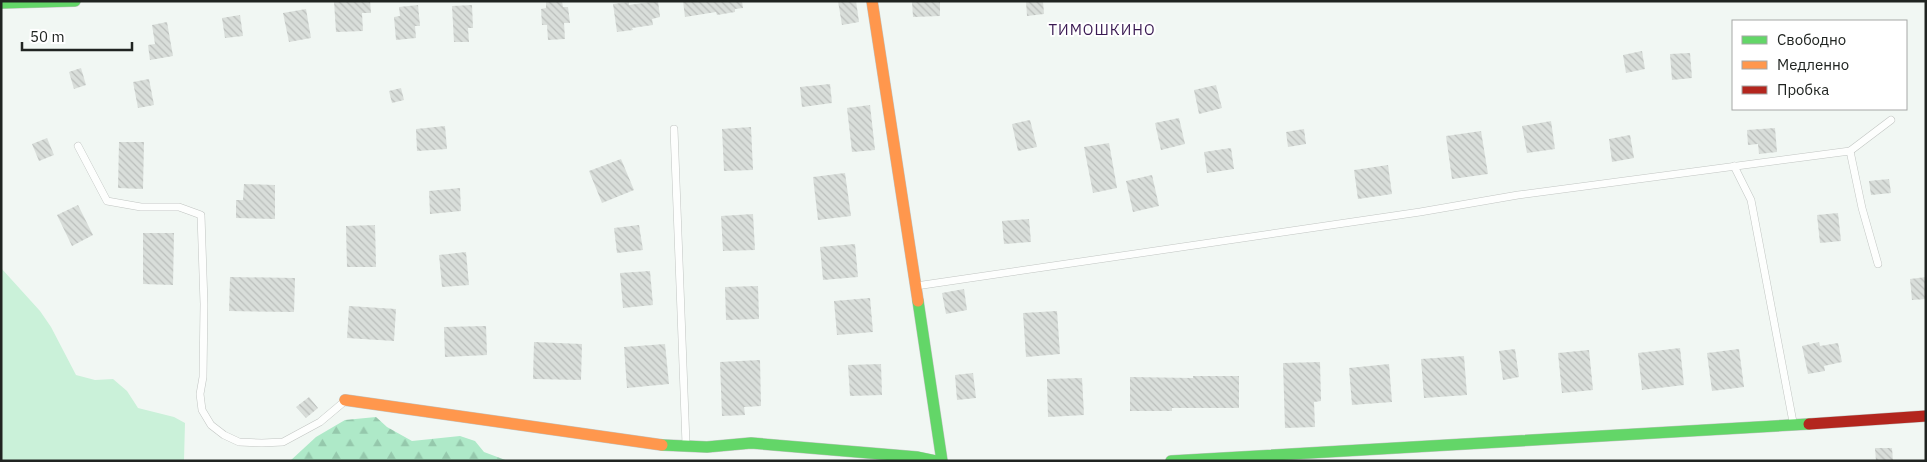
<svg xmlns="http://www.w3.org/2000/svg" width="1927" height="462" viewBox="0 0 1927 462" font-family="'IBM Plex Sans',sans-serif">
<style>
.grass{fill:#caf1d9}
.forest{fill:url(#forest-firs)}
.building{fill:url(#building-back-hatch)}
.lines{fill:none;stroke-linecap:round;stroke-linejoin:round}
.lane-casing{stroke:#c1c5c2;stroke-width:8}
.fast-casing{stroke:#c1c5c2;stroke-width:12}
.slow-casing{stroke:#c1c5c2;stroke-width:12}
.jam-casing{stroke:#c1c5c2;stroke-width:12}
.lane{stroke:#fdfefd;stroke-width:7}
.fast{stroke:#63d668;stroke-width:11}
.slow{stroke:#ff974d;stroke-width:11}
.jam{stroke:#b3261e;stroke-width:11}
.labels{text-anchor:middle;stroke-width:4;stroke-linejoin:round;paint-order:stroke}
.quarter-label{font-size:15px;letter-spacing:1px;fill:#3a1a52;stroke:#fff}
</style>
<defs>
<pattern id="forest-firs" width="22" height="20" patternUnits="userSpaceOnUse" patternTransform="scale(1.25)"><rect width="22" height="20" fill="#aee9c8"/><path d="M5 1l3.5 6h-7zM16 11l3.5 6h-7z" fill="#95c8ac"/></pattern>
<pattern id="building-back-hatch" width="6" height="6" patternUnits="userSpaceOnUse" patternTransform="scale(1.25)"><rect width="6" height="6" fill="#d9deda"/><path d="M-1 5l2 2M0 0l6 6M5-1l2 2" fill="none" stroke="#babebb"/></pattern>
</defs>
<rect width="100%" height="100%" fill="#f1f7f3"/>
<!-- grass -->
<path class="grass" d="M1 268 40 311 51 327 76 375 95 380 113 379 127 391 138 408 174 417 185 423 184 460 1 461Z"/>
<!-- forest -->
<path class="forest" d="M376 417 387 427 412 441 460 436 475 441 484 452 508 461H290L316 437 345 420Z"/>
<!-- building -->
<g class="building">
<path d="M334 1H370L371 13H362L363 31 336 32Z"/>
<path d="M546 1H562L563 7H568L570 23H564L565 39 548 40 547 25H542L541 9 546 8Z"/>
<path d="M658 1 660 17 652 19 653 25 632 28 633 30 617 32 613 4 629 2V5Z"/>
<path d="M683 1H742L743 8 735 9V12L717 15 716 12 685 17Z"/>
<path d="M838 1H856L859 22 842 25Z"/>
<path d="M912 1H940V16L913 17Z"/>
<path d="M1026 1H1043L1044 14 1027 16Z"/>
<path d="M418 5 420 26H415L416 38 396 40 394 17 400 16 399 7Z"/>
<path d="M472 5 473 28H468L469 42H454L452 6Z"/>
<path d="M306 9 311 38 289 42 283 13Z"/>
<path d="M240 15 243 36 225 38 222 18Z"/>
<path d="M167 22 173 56 150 60 148 45 155 44 152 25Z"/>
<path d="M1642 51 1645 69 1626 73 1623 55Z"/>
<path d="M1690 53 1692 78 1672 80 1670 54Z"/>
<path d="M81 68 86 85 74 89 69 72Z"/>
<path d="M149 79 154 105 138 108 133 82Z"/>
<path d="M830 84 832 103 802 107 800 87Z"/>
<path d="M1216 85 1222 108 1199 114 1194 90Z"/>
<path d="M401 88 404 100 392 103 389 91Z"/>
<path d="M870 105 875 150 852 152 847 108Z"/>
<path d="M1179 118 1185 144 1161 150 1155 123Z"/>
<path d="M1030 120 1037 147 1018 151 1012 124Z"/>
<path d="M1551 121 1555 149 1527 153 1522 126Z"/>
<path d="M445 126 447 149 417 151 416 129Z"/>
<path d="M751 127 753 170 724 171 722 129Z"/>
<path d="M1775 128 1777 152 1759 154 1758 144 1748 145 1747 130Z"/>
<path d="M1304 129 1306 144 1288 147 1286 132Z"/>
<path d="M1481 131 1488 174 1452 179 1446 136Z"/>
<path d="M1630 135 1634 158 1612 162 1609 139Z"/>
<path d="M47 138 54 155 39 161 32 144Z"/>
<path d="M119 142H144L143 189 118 188Z"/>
<path d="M1109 143 1117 188 1093 193 1084 147Z"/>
<path d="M1231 148 1234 169 1207 173 1204 152Z"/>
<path d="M621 159 634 190 602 203 589 171Z"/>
<path d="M1388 165 1392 194 1358 199 1354 170Z"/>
<path d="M845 173 851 216 818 220 813 177Z"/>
<path d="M1152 175 1159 206 1133 212 1126 181Z"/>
<path d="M1889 179 1891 193 1871 195 1869 181Z"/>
<path d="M244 184 275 185V219L236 218V200H243Z"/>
<path d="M460 188 461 211 430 214 429 191Z"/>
<path d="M78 205 93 235 72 246 57 215Z"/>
<path d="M1838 213 1841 241 1820 243 1817 215Z"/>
<path d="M753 214 755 250 723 251 721 216Z"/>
<path d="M1029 219 1031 242 1004 244 1002 221Z"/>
<path d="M375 225 376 267H347L346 226Z"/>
<path d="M639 225 643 250 617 253 614 228Z"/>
<path d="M143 233H174L173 285 143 284Z"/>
<path d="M855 244 858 277 823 280 820 247Z"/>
<path d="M466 252 469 285 442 287 439 255Z"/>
<path d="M650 271 653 305 623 308 620 273Z"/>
<path d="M230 277 295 278 294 312 229 311Z"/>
<path d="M1926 277V299L1912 300 1910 279Z"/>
<path d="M758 286 759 319 726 320 725 287Z"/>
<path d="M964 289 967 310 946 314 942 293Z"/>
<path d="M870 298 873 332 837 335 834 301Z"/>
<path d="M349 306 396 309 394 341 347 338Z"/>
<path d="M1057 311 1060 354 1026 357 1023 313Z"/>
<path d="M486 326 487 355 445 357 444 327Z"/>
<path d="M534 342 582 344 581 380 533 379Z"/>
<path d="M1819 342 1820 346 1838 343 1842 362 1824 366 1825 371 1808 374 1802 346Z"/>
<path d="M665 344 669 384 627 388 624 347Z"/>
<path d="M1680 348 1684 385 1642 390 1638 353Z"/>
<path d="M1515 349 1519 377 1503 380 1499 351Z"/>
<path d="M1739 349 1744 387 1712 391 1707 353Z"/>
<path d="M1589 350 1593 390 1562 393 1558 353Z"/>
<path d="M1464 356 1467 395 1424 398 1421 359Z"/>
<path d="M760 360 761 406 744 407 745 415 722 416 720 362Z"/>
<path d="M1320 362 1321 401 1314 402 1315 427 1285 428 1283 363Z"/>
<path d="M881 364 882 395 850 396 848 365Z"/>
<path d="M1389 364 1392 402 1352 405 1349 368Z"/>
<path d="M973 373 976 398 957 400 955 375Z"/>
<path d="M1193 376H1239V408H1172V411H1130V377L1193 378Z"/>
<path d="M1082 378 1084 415 1048 417 1047 379Z"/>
<path d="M309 397 318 408 306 418 296 407Z"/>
<path d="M1875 448H1892L1893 461H1876Z"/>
</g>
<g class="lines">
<!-- lane casing -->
<g class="lane-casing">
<g id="lane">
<path d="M674 129 686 444"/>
<path d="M78 146 107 201 141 207H179L201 215 204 304 203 377 200 394 202 410 211 425 224 435 239 442 262 443 283 442 320 422 345 401"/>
<path d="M1850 151 1862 208 1878 264"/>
<path d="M1734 166 1751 200 1793 422"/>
<path d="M916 286 1420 212 1518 195 1850 151 1891 120"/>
</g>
</g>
<!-- fast casing -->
<g class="fast-casing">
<g id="fast">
<path d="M1 3 75 1"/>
<path d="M918 301 942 461"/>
<path d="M662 445 707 447 751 443 917 457 936 461"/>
<path d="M1171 461 1809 424"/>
</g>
</g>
<!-- slow casing -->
<g class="slow-casing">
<g id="slow">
<path d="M872 1 918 301"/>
<path d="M345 400 662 445"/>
</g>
</g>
<!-- jam casing -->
<g class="jam-casing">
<path id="jam" d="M1809 424 1926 416"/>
</g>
<!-- lane -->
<use href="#lane" class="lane"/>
<!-- fast -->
<use href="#fast" class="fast"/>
<!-- slow -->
<use href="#slow" class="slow"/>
<!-- jam -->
<use href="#jam" class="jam"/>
</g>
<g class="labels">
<!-- quarter labels -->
<g class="quarter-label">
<text x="1102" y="35">ТИМОШКИНО</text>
</g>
</g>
<!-- border -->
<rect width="1927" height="462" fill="none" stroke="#202421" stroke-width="5"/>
<!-- legend -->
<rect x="1732" y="20" width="175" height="90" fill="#ffffff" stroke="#a6a7a6"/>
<rect x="1742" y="36" width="25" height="8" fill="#63d668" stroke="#a6a7a6"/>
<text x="1777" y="45" font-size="15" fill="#202421">Свободно</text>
<rect x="1742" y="61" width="25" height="8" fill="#ff974d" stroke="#a6a7a6"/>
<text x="1777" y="70" font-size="15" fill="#202421">Медленно</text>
<rect x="1742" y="86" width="25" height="8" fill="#b3261e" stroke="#a6a7a6"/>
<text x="1777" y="95" font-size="15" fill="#202421">Пробка</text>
<!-- scale -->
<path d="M22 42v8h110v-8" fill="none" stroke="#202421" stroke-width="2.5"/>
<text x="30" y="42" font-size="15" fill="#202421" stroke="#ffffff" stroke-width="4" paint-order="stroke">50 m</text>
</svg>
